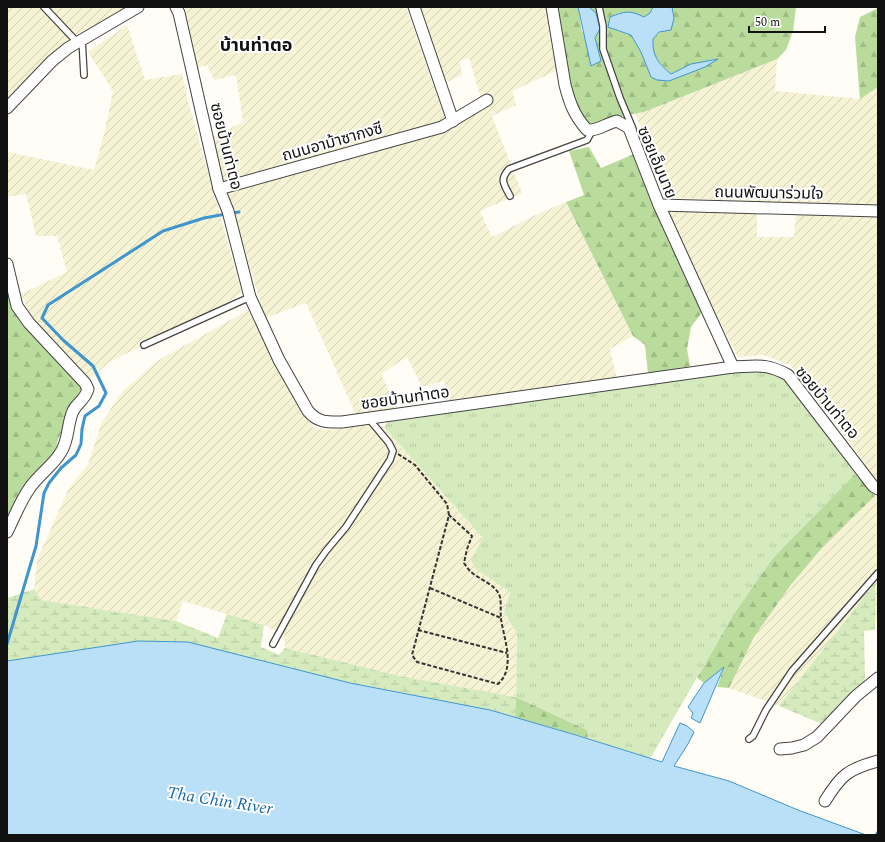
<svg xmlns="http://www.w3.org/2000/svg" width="885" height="842" viewBox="0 0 885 842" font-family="Spectral,'Noto Sans Thai',serif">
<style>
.farmland{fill:url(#farmland-furrows)}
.grass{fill:url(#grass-tufts)}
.forest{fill:url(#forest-firs)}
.wetland{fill:url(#wetland-marsh)}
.water{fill:#b9e0f7;stroke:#3f96cf}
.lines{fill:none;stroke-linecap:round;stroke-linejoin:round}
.stream{stroke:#3f96cf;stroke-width:3}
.lane-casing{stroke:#444;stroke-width:8}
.street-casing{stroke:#444;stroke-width:13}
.path{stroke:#333;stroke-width:2;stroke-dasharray:4 2;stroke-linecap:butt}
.lane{stroke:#fff;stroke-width:5.5}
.street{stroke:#fff;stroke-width:11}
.labels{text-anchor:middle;stroke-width:4;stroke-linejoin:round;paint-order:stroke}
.street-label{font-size:16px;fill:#111;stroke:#fff}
.water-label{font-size:17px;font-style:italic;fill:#1768a6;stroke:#fff}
.quarter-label{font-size:18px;font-weight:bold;fill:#111;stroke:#fff}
</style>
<defs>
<pattern id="farmland-furrows" width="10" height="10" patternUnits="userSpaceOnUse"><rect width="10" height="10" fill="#f6f3d4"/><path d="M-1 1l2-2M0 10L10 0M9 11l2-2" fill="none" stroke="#d2cfb5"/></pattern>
<pattern id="grass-tufts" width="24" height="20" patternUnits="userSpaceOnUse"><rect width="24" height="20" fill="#d5ebbd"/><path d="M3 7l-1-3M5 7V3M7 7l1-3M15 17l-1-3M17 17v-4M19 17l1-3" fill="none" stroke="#b6c8a1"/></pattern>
<pattern id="forest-firs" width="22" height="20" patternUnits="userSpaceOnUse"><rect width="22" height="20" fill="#b9dc9c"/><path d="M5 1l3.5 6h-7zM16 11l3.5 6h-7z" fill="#9ebc85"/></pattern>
<pattern id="wetland-marsh" width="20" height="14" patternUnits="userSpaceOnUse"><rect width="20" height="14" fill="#d5ebbd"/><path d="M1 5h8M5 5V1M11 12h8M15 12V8" fill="none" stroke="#b6c8a1"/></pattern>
</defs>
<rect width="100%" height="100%" fill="#fffdf5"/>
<!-- farmland -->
<g class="farmland">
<path d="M7 7H128L7 102Z"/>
<path d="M185 7H406L445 118 481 99 469 58 459 61 462 75 445 83 419 7H547L556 71 512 91 516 105 492 116 522 193 480 211 492 237 533 216 566 202 633 336 610 349 617 379 450 401 444 381 422 387 407 357 381 374 398 410 356 415 306 303 265 318 243 244 222 183 211 138 243 122 236 75 214 80 207 65 196 68Z"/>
<path d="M127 25 145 80 182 74 189 105 242 293 231 300 108 363 89 380 31 317 21 294 67 272 57 236H36L26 194 7 197V152L94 170 104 134 113 91 88 52Z"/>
<path d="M777 59 775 91 860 99 878 87V208L676 198 664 193 635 113 644 112Z"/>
<path d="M666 210 757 211V237H794L796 211 878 214V482L810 388 790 365 763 355 738 357 665 214Z"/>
<path d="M248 310 314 428 330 430 369 425 384 427 483 538 476 569 510 592 504 612 517 633 516 697 400 676 285 648 284 635 264 625 183 601 176 621 40 600 34 589 37 560 68 490 88 464 102 422 121 393 157 361Z"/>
<path d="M875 496 878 497V621L875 620V584L779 706 729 688 754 637 790 586 827 542Z"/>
</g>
<!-- grass -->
<path class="grass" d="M766 368 782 374 794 387 855 474 773 558 733 615 650 759 588 738 587 730 516 697 517 633 504 612 510 592 476 569 471 560 483 538 384 427 389 420 673 380Z"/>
<!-- forest -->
<g class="forest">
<path d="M547 7H578L582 31 601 61 595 38 600 29 596 13 589 7H653L650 13 644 17 619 13 610 17 608 27 631 35 641 52 651 77 668 81 691 64 671 74C659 63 652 56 653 39L674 18 672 7H796L793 31 786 50 777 59 644 112 610 118 585 135 556 71Z"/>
<path d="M878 8V87L860 99 855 37 860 17Z"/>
<path d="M589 147 601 168 634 154 703 311 691 327 687 349 690 366 648 374 645 345 633 336 566 202 584 195 569 151Z"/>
<path d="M7 285 17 313 39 342 83 389 75 399 58 440 56 449 41 468 27 482 7 523Z"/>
<path d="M855 474 875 496 827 542 790 586 754 637 729 688 717 687 724 668 704 683 697 678 733 615 773 558Z"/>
<path d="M516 697 587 730 588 738 515 717Z"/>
</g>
<!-- wetland -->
<g class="wetland">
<path d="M875 583V630L864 631 865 683 822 724 779 706Z"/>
<path d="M34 589 41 600 176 621 218 638 227 614 264 625 261 647 279 655 285 648 400 676 516 697 515 717 490 710 138 641 7 661V598Z"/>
</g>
<!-- water -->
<g class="water">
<path d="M578 7H589L596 13 600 29 595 38 601 61 591 66Z"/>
<path d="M653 7H672L674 18 671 30 659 32 653 39C652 56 658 63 671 74L691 64 718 59 705 67 669 81 657 80 651 77 641 52 631 35 608 27 610 17C625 11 630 10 644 17L650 13Z"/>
<path d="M138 641 188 642 350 683 490 710 576 735 662 762 680 723 687 726 694 732 688 744 674 766 729 781 798 810 866 835H7V661Z"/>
<path d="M724 667 700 723 691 718 693 713 688 707 704 683Z"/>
</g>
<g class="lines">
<!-- stream -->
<g class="stream">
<path d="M231 213 239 212"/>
<path d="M7 644 36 546 44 493 49 483 61 468 76 455 81 444 82 429 85 416 99 406 106 393 93 366 63 340 42 318 48 305 163 231 204 218 226 214"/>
<path d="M876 835 878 832"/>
</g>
<!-- lane casing -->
<g class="lane-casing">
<g id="lane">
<path d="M44 7 77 42"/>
<path d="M599 7 603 26V49L620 98 633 129"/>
<path d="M82 39 84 75"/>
<path d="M510 196C504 184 499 180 509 169L587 140 592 131"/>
<path d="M144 345 250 297"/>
<path d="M273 644 316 565 326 551 346 527 390 460 393 451 389 443 369 419"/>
<path d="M749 739 753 736 766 710 792 671 878 573"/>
</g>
</g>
<!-- street casing -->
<g class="street-casing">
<g id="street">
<path d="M176 7 179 13 219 189 228 211 250 297 279 360 308 411C318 423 328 422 342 422L733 367C758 366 766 363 788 375L873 486 878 489"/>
<path d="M414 7 453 121"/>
<path d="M552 7 565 85C570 104 574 115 587 130 598 131 605 124 617 121L629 128 659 205 733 367"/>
<path d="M7 108 52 61 68 48 138 7"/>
<path d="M219 189 442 127 487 100"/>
<path d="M659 205 878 211"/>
<path d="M7 264 17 306 29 323 85 383 88 389C87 392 86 395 84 397 80 403 76 405 73 411 67 424 69 440 61 452 53 466 38 475 29 489 20 502 14 518 7 532"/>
<path d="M780 749 792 748 804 745 817 737 856 696 878 678"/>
<path d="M825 801C841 775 848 769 878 761"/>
</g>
</g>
<!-- path -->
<g class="path">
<path d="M398 454 415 465 447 504 449 515 412 655 417 662 498 684C516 668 504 639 501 619 500 611 502 601 499 594 493 583 478 579 470 571 468 569 466 566 464 563L467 549 472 536 449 515"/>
<path d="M430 588 501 618"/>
<path d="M418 630 507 653"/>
</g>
<!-- lane -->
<use href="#lane" class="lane"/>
<!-- street -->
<use href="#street" class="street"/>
</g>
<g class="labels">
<!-- street labels -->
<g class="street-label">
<text transform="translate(332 141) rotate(-16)" y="6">ถนนอาม้าซากงซี</text>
<text transform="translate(227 146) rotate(76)" y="6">ซอยบ้านท่าตอ</text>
<text transform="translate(658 162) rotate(67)" y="6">ซอยเอ็มนาย</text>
<text transform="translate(769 192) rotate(1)" y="6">ถนนพัฒนาร่วมใจ</text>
<text transform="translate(405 397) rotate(-8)" y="6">ซอยบ้านท่าตอ</text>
<text transform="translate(828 402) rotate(50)" y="6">ซอยบ้านท่าตอ</text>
</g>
<!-- water labels -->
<g class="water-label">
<text transform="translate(220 800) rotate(9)" y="6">Tha Chin River</text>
</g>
<!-- quarter labels -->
<g class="quarter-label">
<text x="256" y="51">บ้านท่าตอ</text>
</g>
</g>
<!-- border -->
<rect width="885" height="842" fill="none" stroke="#111111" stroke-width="16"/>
<!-- scale -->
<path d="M749 26v6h76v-6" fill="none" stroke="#111111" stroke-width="2"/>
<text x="755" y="26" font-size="12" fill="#111111" stroke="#ffffff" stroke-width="3" paint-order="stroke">50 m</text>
</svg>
